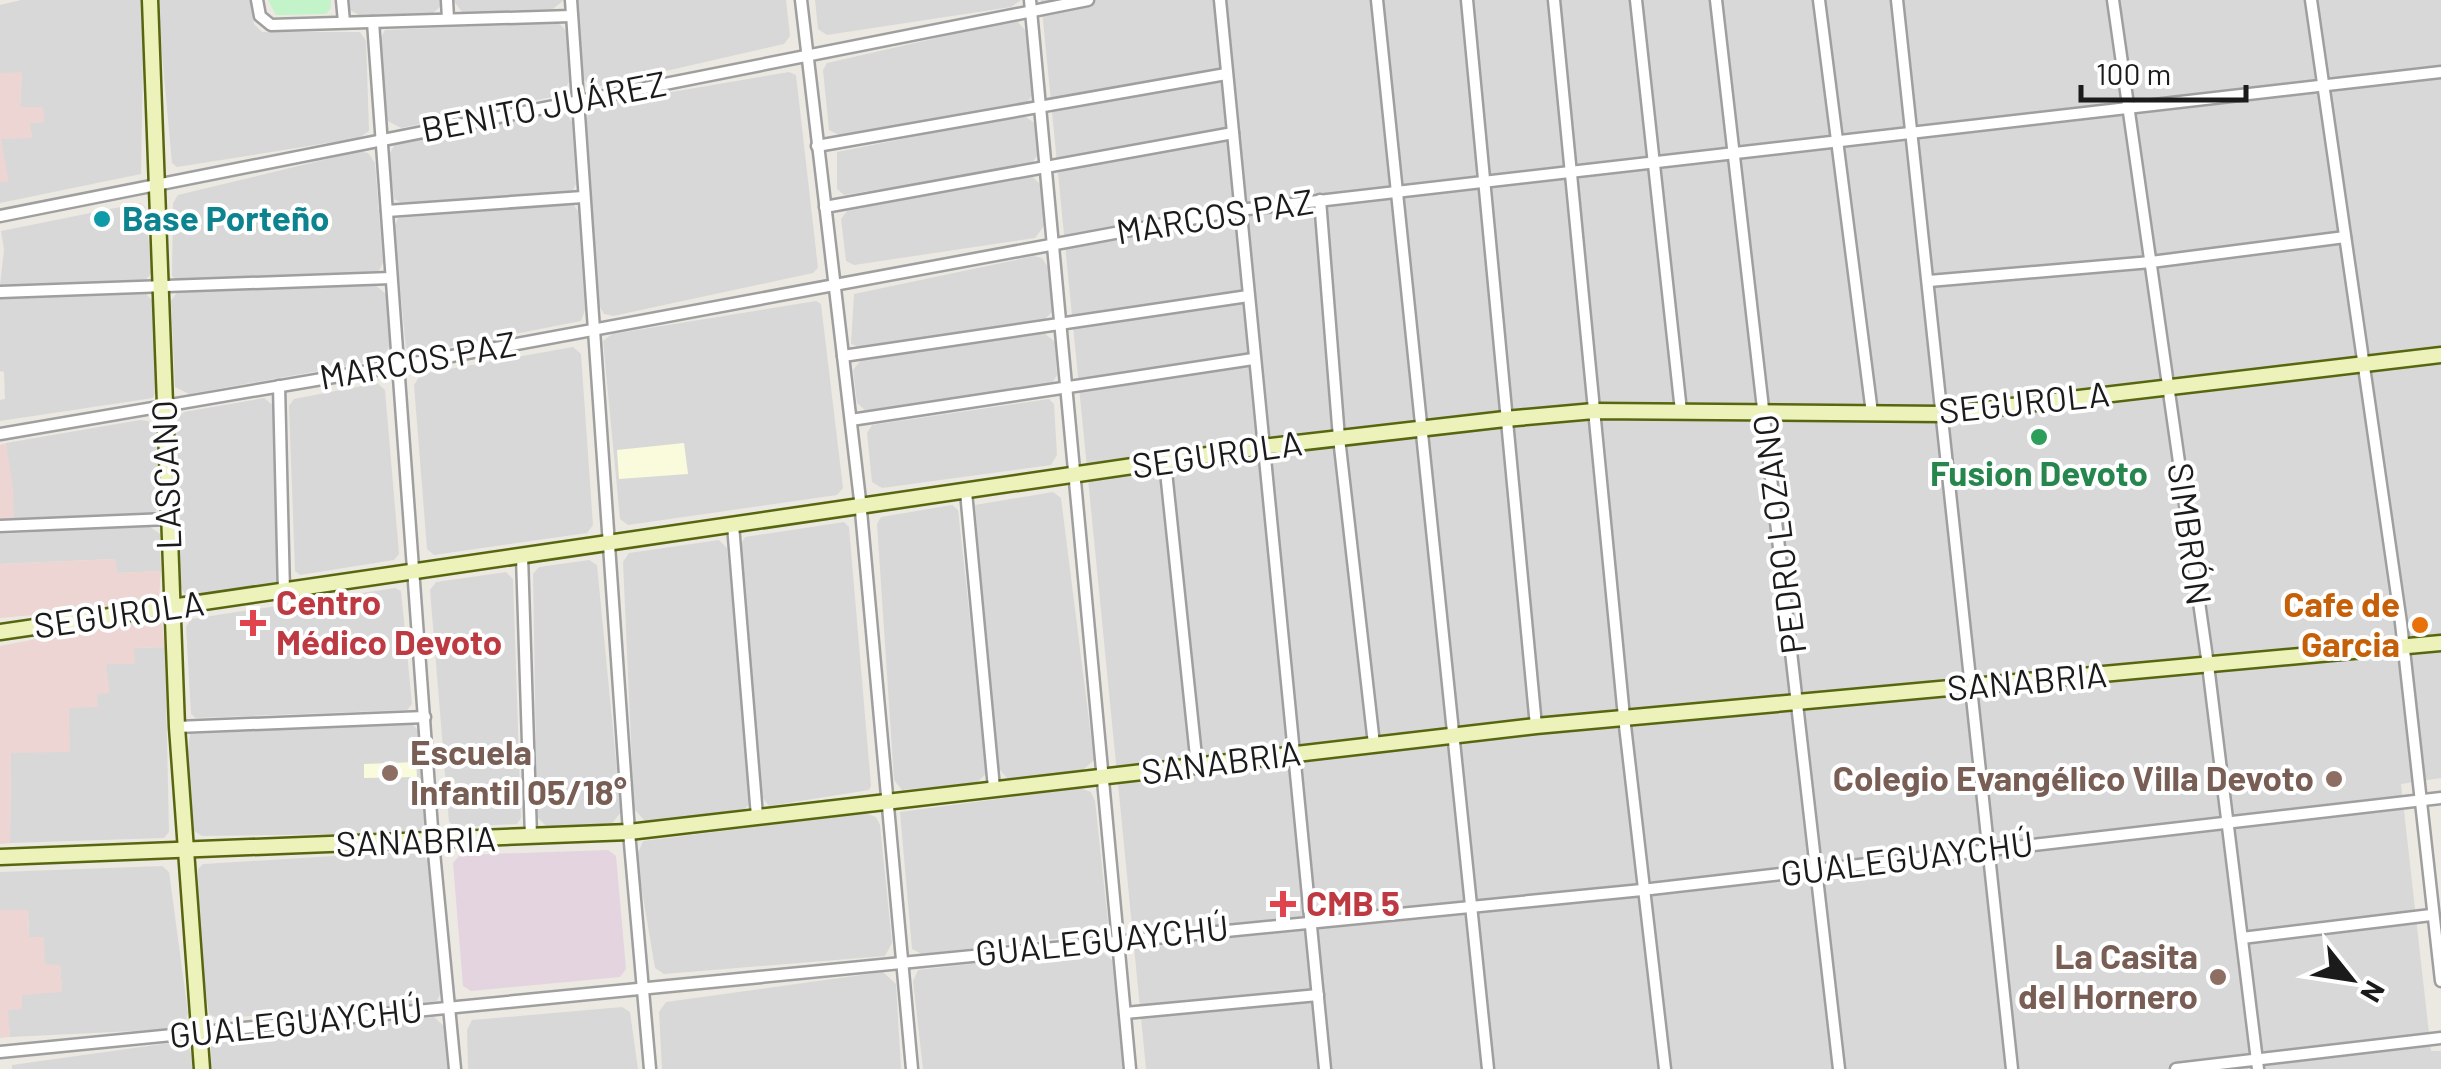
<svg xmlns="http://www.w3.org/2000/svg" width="2441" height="1069" viewBox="0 0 2441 1069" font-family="Barlow,sans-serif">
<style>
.residential{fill:#d9d8d8}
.commercial{fill:#ecd5d2}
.industrial{fill:#e4d4e0}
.education{fill:#f9fbdc}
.park{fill:#c2f3c9}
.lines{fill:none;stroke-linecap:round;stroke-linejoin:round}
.street-casing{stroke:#9f9f9f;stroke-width:15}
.secondary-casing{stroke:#57660f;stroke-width:19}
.street{stroke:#fff;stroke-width:10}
.secondary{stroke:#ecf2b9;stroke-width:14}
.culture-dot{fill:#0f9aa8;stroke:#fff;stroke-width:4}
.leisure-dot{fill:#2e9e5b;stroke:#fff;stroke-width:4}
.health-dot{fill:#e0444e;stroke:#fff;stroke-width:4}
.food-dot{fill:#e8710a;stroke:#fff;stroke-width:4}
.education-dot{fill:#8d6e63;stroke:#fff;stroke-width:4}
.labels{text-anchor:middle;stroke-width:8;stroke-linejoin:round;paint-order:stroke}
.street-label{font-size:35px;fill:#1b1b1b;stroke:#fff}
.culture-label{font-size:35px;font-weight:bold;fill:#0d838f;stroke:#fff;text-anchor:start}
.leisure-label{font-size:35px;font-weight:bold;fill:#27864d;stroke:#fff}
.health-label{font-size:35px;font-weight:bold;fill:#be3a42;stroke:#fff;text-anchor:start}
.food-label{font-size:35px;font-weight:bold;fill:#c56008;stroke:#fff;text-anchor:end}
.education-label{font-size:35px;font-weight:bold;fill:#785e54;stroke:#fff;text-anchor:end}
</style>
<rect width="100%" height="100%" fill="#ece9e2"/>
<!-- residential -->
<g class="residential">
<path d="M21 0H144L141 174 0 203V182H8L1 139 32 137 29 123 44 122 20 107 22 73H0V5Z"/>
<path d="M157 0H251L254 24 262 32H360L366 41 369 131 359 138 177 167 172 163Z"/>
<path d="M348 0H443L442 5 433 13 359 15 350 10Z"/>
<path d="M453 0H564L553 9 462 12Z"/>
<path d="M578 0H786L790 36 784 44 592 88 582 77Z"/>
<path d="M815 0H1021L1011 7 827 35 818 29Z"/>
<path d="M1041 0H2441V778L2401 784 2431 1051H2441V1069H1146Z"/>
<path d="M1016 20 1027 32 1033 94 1026 104 839 135 829 130 823 70 827 63Z"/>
<path d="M559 23 566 31 569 82 561 95 401 128 386 120 379 41 385 30Z"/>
<path d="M789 72 796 75 818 268 813 273 613 316 604 314 598 304 585 126 590 106Z"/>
<path d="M555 111 567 114 572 122 576 184 572 192 406 205 394 199 389 155 395 144Z"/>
<path d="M1023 115 1036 124 1038 155 1030 165 844 195 837 189V152Z"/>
<path d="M360 151 368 153 375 163 383 263 378 272 179 281 172 276 173 203 178 195Z"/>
<path d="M1031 175 1041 185 1044 226 1035 238 854 265 846 261 841 219 847 211Z"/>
<path d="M140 203 145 207 152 272 145 281 0 285 4 250 1 231Z"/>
<path d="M573 204 578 211 585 310 581 321 418 353 406 348 394 228 398 218Z"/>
<path d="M1034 256 1042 258 1048 267 1052 312 1042 322 862 348 851 344 854 294Z"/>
<path d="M374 284 386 294 390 346 380 360 189 394 175 387 171 301 178 291Z"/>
<path d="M144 292 154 302 157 388 153 398 0 421V400L5 399 4 372 0 371V299Z"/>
<path d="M816 301 821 304 843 488 837 495 628 525 620 519 603 341 612 334Z"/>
<path d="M1043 332 1055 342 1057 375 1051 385 867 412 857 403 853 370 862 359Z"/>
<path d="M573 347 581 354 593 525 587 533 434 555 427 549 414 385 421 374Z"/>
<path d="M377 383 385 390 399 554 394 560 300 575 295 571 289 406 294 399Z"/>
<path d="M264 398 275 407 279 581 273 586 187 597 179 585 174 421 184 412Z"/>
<path d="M1049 399 1054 404 1057 455 1051 465 882 488 872 482 867 433 872 425Z"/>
<path d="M140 420 148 421 156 432 159 505 154 514 14 521 6 443Z"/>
<path d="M1053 492 1061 498 1094 760 1083 770 1008 779 998 768 975 505Z"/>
<path d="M952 505 958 510 987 773 976 783 902 790 894 780 877 524 881 517Z"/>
<path d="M844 522 849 527 871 786 869 790 769 806 762 797 741 544 745 537Z"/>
<path d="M149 526 160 534 161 571 117 573 115 559 0 564V534Z"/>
<path d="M719 540 727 548 751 802 744 810 645 821 634 809 623 562 629 553Z"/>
<path d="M589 560 597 565 621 812 610 826 549 829 537 817 533 574 539 567Z"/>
<path d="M506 572 513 579 521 818 517 824 456 827 449 822 430 590 436 582Z"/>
<path d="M395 588 401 591 412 704 407 710 196 718 191 714 186 627 191 619Z"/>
<path d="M165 647 169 832 164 838 10 843 11 753 69 708 96 693H109L106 664 134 663 133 648Z"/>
<path d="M412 724 420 732 427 824 418 833 202 836 194 831 187 756 190 734Z"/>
<path d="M1080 788 1091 792 1095 801 1108 922 1104 933 922 954 912 949 900 812Z"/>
<path d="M865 813 876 817 880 825 892 943 885 956 664 974 655 968 640 879 638 853 643 841Z"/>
<path d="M416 851 431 863 442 990 437 1001 395 1008 217 1018 209 1014 199 941 198 869 203 864Z"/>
<path d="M162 866 169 872 188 1013 185 1023 176 1029 10 1037 7 1009 21 995 62 991 60 965H45L29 937 28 910H0V872Z"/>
<path d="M1099 949 1113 961 1123 1069H923L913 981 918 970Z"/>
<path d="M883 972 896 984 901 1069H662L659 1012 666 1002Z"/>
<path d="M622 1007 630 1012 638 1069H468L467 1030 472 1020Z"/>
<path d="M434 1017 445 1027 449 1069H211V1046L222 1037Z"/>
<path d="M177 1042 190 1048 193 1069H12V1065Z"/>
</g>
<!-- commercial -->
<g class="commercial">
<path d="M22 72 20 107H43L45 122 30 123 32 138 1 139 9 182H0V73Z"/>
<path d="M6 443 13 488 14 521 0 520V445Z"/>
<path d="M115 559 118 573 161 571 159 599 152 604 0 618V564Z"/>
<path d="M150 617 162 624 165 647 134 648 135 664H106L110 693 97 694 98 707 69 708 70 752 11 753 10 843 0 844V646Z"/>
<path d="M0 910H28L29 937H44L45 964 60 965 62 992 22 995V1009L8 1010 10 1037 0 1038Z"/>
</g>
<!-- industrial -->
<path class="industrial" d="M608 850 616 856 626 969 620 977 471 991 463 986 453 863 460 855Z"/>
<!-- education -->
<g class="education">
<path d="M684 443 688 474 619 479 617 450Z"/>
<path d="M416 762 417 777 364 778V764Z"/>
</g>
<!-- park -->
<path class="park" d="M268 0H331V8L326 14 276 15Z"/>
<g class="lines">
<!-- street casing -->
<g class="street-casing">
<g id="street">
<path d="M257 0 260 16 271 25 571 16"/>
<path d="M342 0 344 22"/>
<path d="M447 0 448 19"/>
<path d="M571 0 629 832 650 1069"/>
<path d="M801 0 860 500 912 1069"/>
<path d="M1030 0 1130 1069"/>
<path d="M1220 0 1325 1069"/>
<path d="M1377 0 1488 1069"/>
<path d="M1467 0 1536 726"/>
<path d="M1554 0 1624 717 1665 1069"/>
<path d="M1636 0 1681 411"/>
<path d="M1716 0 1839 1069"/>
<path d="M1819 0 1872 413"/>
<path d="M1897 0 2012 1069"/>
<path d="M2113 0 2208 665 2258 1069"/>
<path d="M2311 0 2401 623 2441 981"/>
<path d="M373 22 433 842 455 1069"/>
<path d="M817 146 1226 74"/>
<path d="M1320 200 1339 438 1374 744"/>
<path d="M825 207 1233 133"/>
<path d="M387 211 583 197"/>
<path d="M0 216 1088 0"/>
<path d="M1929 281 2151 262 2345 237"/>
<path d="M0 292 391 278"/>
<path d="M843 356 1248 296"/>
<path d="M279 386 284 592"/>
<path d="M851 420 1253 359"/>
<path d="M0 434 398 366 1239 210 2441 72"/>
<path d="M1165 462 1197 766"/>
<path d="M966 492 994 788"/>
<path d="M733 525 757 816"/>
<path d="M0 526 168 519"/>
<path d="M522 556 531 837"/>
<path d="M177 727 425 717"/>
<path d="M2242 938 2431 915"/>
<path d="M1125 1013 1318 995"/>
<path d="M0 1052 1642 890 2441 798"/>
<path d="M2176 1069 2441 1038"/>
</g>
</g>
<!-- secondary casing -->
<g class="secondary-casing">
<g id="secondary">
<path d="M150 0 177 727 202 1069"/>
<path d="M0 632 1262 447 1505 419 1594 411 1944 414 2441 355"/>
<path d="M0 857 629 832 1536 726 2441 643"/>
</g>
</g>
<!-- street -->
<use href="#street" class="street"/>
<!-- secondary -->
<use href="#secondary" class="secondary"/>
</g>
<!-- markers -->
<circle class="culture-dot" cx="102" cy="219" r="10"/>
<circle class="leisure-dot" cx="2039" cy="437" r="10"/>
<g class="health-dot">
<path d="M248 608h10v10h10v10h-10v10h-10v-10h-10v-10h10z"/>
<path d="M1278 889h10v10h10v10h-10v10h-10v-10h-10v-10h10z"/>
</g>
<circle class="food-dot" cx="2420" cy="625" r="10"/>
<g class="education-dot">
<circle cx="390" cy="773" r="10"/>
<circle cx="2334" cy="779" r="10"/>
<circle cx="2218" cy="977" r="10"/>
</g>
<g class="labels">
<!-- street labels -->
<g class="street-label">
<text transform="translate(544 107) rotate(-11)" y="12">BENITO JUÁREZ</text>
<text transform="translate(1215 217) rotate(-9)" y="12">MARCOS PAZ</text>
<text transform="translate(418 361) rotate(-10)" y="12">MARCOS PAZ</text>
<text transform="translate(2024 403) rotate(-6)" y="12">SEGUROLA</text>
<text transform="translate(1217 455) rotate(-8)" y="12">SEGUROLA</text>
<text transform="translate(167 475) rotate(-92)" y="12">LASCANO</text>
<text transform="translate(1780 534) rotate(-97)" y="12">PEDRO LOZANO</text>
<text transform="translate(2189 534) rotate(82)" y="12">SIMBRÓN</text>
<text transform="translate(119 615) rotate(-8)" y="12">SEGUROLA</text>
<text transform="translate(2027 682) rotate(-5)" y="12">SANABRIA</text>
<text transform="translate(1221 763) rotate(-7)" y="12">SANABRIA</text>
<text transform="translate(416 842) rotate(-2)" y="12">SANABRIA</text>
<text transform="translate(1907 859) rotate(-7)" y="12">GUALEGUAYCHÚ</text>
<text transform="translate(1102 941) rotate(-6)" y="12">GUALEGUAYCHÚ</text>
<text transform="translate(296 1023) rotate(-6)" y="12">GUALEGUAYCHÚ</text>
</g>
<!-- culture labels -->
<g class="culture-label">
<text x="122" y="231">Base Porteño</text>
</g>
<!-- leisure labels -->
<g class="leisure-label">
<text x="2039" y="486">Fusion Devoto</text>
</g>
<!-- health labels -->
<g class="health-label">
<text x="276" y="615">Centro<tspan x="276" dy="40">Médico Devoto</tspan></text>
<text x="1306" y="916">CMB 5</text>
</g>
<!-- food labels -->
<g class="food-label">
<text x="2400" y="617">Cafe de<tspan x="2400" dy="40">Garcia</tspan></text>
</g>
<!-- education labels -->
<g class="education-label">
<text x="410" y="765" text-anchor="start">Escuela<tspan x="410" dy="40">Infantil 05/18°</tspan></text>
<text x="2314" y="791">Colegio Evangélico Villa Devoto</text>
<text x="2198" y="969">La Casita<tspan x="2198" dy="40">del Hornero</tspan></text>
</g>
</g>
<!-- north arrow -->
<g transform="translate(2351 979) rotate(120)" stroke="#ffffff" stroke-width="8" paint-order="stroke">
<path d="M0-8L18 38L0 25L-18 38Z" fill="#1b1b1b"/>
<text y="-15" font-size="28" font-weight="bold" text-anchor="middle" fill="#1b1b1b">N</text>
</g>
<!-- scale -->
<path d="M2081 85v15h165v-15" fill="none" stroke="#1b1b1b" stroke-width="5"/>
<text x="2096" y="85" font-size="30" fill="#1b1b1b" stroke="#ffffff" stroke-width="8" paint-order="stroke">100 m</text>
</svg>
